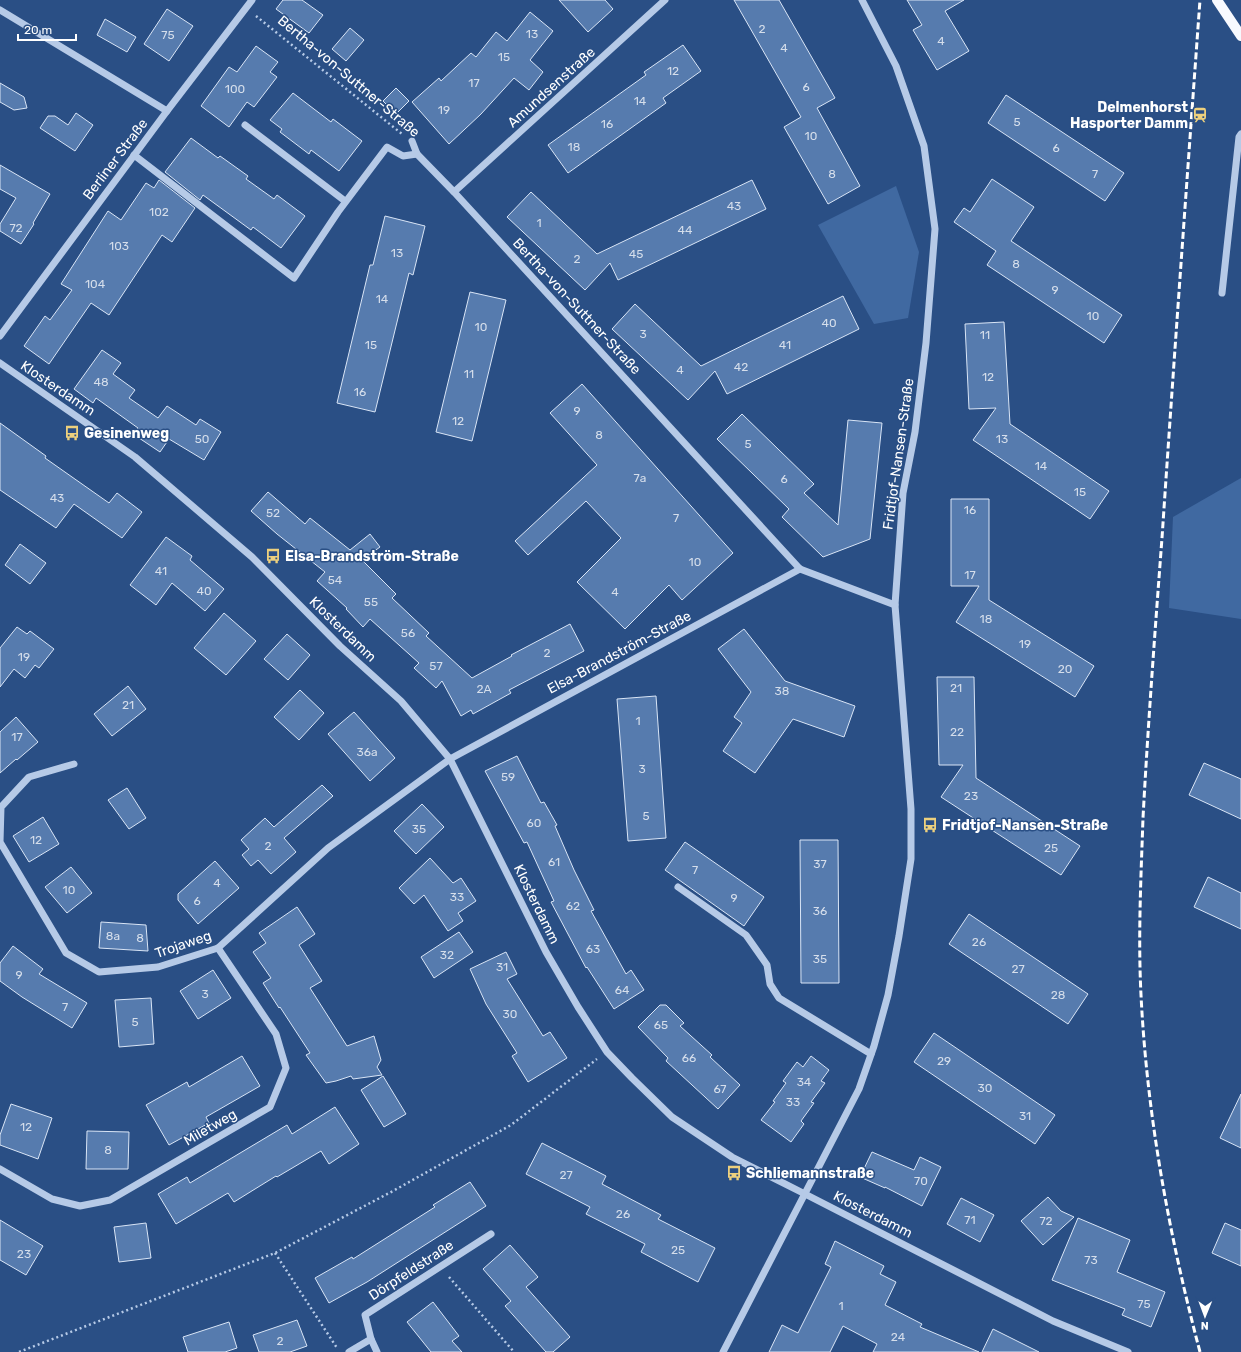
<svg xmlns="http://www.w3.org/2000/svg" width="1241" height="1352" viewBox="0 0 1241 1352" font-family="Rubik,sans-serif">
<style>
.green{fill:#4069a1}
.building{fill:#567bae;stroke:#d9e5f6}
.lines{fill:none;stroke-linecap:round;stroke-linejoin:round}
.path{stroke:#b6cae7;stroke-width:2.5;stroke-dasharray:2 3;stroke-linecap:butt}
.minor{stroke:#b6cae7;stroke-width:7}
.major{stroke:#f7f9fe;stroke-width:10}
.rail{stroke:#fff;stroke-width:3;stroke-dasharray:7 3;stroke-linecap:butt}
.labels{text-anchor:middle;stroke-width:3;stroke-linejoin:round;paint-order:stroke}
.number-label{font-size:12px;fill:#d5deeb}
.street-label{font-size:14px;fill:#fff;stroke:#2a4f85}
.poi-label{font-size:14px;font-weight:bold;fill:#fff;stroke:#2a4f85;text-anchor:start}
</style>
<rect width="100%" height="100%" fill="#2a4f85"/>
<!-- green -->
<g class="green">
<path d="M896 186 919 252 908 318 874 324 818 225Z"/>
<path d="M1241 478V619L1169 608 1173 517Z"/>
</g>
<!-- building -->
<g class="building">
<path d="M283 0H302L323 15 309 33 276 9Z"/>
<path d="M559 0H605L613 9 588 32Z"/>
<path d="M734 0H779L835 98 817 108 860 186 828 204 784 127 801 117Z"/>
<path d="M907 0H964L945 11 969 51 937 70 913 30 922 25Z"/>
<path d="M167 9 193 26 169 61 144 44Z"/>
<path d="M530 12 553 31 530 60 543 72 529 90 514 78 481 114 449 144 412 102 439 78 441 81 471 53 476 57 496 32 507 41Z"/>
<path d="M105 19 136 37 127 52 97 35Z"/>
<path d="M350 28 364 40 346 61 332 49Z"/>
<path d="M683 45 701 71 663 98 666 103 568 173 548 145 646 75 644 72Z"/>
<path d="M256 46 278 62 270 72 277 77 254 107 247 102 229 127 201 106 229 67 237 72Z"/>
<path d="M0 83 24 97 27 108 14 110 0 102Z"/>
<path d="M396 88 409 101 396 114 383 101Z"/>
<path d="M293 93 331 122 333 119 362 141 339 171 311 150 309 154 280 132 282 129 270 120Z"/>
<path d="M1006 95 1124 173 1105 201 988 123Z"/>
<path d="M76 113 93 125 75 151 40 128 48 116H55L68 125Z"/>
<path d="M191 138 218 158 220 156 248 176 246 179 274 199 277 195 305 216 281 248 253 227 251 230 203 195 200 200 165 172Z"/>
<path d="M0 165 50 194 33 223 34 224 21 244 0 231V224L16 198 0 189Z"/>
<path d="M992 179 1034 207 1011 241 1122 315 1104 343 987 265 996 251 954 222 964 208 970 212Z"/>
<path d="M159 180 195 208 172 242 162 235 109 315 91 303 49 364 24 346 45 316 50 320 72 290 61 284 108 211 121 220 146 183 154 188Z"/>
<path d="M752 180 766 209 618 280 610 263 585 290 507 217 531 192 597 254Z"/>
<path d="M385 216 425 226 413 275 409 273 375 412 337 403 370 265H373Z"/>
<path d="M470 292 506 300 472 441 436 432Z"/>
<path d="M843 296 859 329 727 394 715 371 688 400 612 329 635 304 701 366Z"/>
<path d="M1004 322 1010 424 1109 491 1090 519 973 440 996 408 969 409 965 324Z"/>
<path d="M102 350 121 363 113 374 135 390 129 398 158 418 167 406 196 425 200 419 221 432 204 460 169 439 160 452 133 434 138 428 96 398 93 403 74 389Z"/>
<path d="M582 384 733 553 682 600 669 585 625 629 577 582 621 538 586 501 528 555 515 541 597 465 550 413Z"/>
<path d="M742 414 814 484 804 493 838 525 848 420 882 423 870 539 823 557 782 517 789 509 717 439Z"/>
<path d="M0 423 46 456 45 458 109 503 117 493 142 512 122 538 74 504 56 528 0 490Z"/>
<path d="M268 492 305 524 310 518 350 550 370 534 380 547 362 560 396 594 392 598 429 633 426 636 472 678 512 656 511 655 570 624 584 651 509 690 511 693 473 714 471 710 461 716 442 681 436 688 414 668 419 663 370 619 363 627 346 609 347 608 317 581 325 572 277 534 251 511Z"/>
<path d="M951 499H989V600L1094 666 1075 697 956 622 979 586H951Z"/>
<path d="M166 537 192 556 190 560 224 589 205 611 172 583 156 605 130 585Z"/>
<path d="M20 544 46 563 30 584 5 565Z"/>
<path d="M224 613 256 641 226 675 194 648Z"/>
<path d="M17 627 27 634 30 631 54 649 39 668 35 665 25 678 14 669 0 687V648Z"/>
<path d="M744 629 785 681 855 706 844 737 793 719 755 773 723 751 742 723 734 717 751 692 718 649Z"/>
<path d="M287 634 310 655 288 680 264 659Z"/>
<path d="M937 677H974L976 778 1080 846 1061 875 941 797 963 765H939Z"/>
<path d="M128 686 146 709 112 736 94 714Z"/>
<path d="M300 690 324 713 299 740 274 717Z"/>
<path d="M656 696 666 838 628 841 617 699Z"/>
<path d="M354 712 395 758 370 781 328 734Z"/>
<path d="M16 717 38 742 17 760 16 759 0 773V732Z"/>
<path d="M517 756 541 803 544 802 557 825 555 826 574 870 594 910 591 911 626 974 631 970 644 990 614 1009 587 967 586 968 551 902 554 901 527 842 524 843 485 771Z"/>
<path d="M1204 763 1241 779V819L1189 795Z"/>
<path d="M322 785 333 796 284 838 296 852 271 874 258 860 251 866 242 855 249 849 241 840 265 818 274 827Z"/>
<path d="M127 788 146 818 129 829 108 800Z"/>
<path d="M422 804 444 827 416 854 394 831Z"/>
<path d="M43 817 59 844 29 862 13 836Z"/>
<path d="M800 840H838L839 983H801Z"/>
<path d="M685 842 764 897 744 926 665 870Z"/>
<path d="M430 858 453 883 461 878 476 901 458 913 463 921 448 931 424 895 414 904 399 888Z"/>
<path d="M215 861 239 888 198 924 178 900V894Z"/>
<path d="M71 867 92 893 67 913 45 887Z"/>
<path d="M1208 877 1241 893V929L1194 907Z"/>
<path d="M297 907 315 934 299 945 322 981 310 988 347 1046 374 1036 381 1060 377 1067 382 1075 353 1079 351 1076 336 1081 326 1083 306 1055 310 1053 280 1007 279 1008 263 983 271 978 253 952 266 943 259 933Z"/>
<path d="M969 914 1088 994 1068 1024 949 944Z"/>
<path d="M101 922 146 925 148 951 99 948Z"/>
<path d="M459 932 473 952 434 978 421 957Z"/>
<path d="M13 946 43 969 39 974 87 1003 72 1028 22 997 0 981V963Z"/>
<path d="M506 952 517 974 507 979 543 1036 550 1032 567 1058 528 1082 512 1056 517 1053 486 1004 470 969Z"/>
<path d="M213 970 231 998 198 1019 180 991Z"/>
<path d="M151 998 154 1044 119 1047 115 1000Z"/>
<path d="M660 1005H666L684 1023 680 1026 712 1055 710 1057 740 1085 718 1109 666 1061 668 1058 638 1027Z"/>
<path d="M934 1033 1055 1115 1035 1144 914 1062Z"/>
<path d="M242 1056 260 1086 206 1117 209 1123 169 1145 146 1105 187 1082 189 1087Z"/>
<path d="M811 1056 829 1070 821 1081 825 1083 811 1102 814 1103 801 1121 804 1124 791 1142 761 1120 775 1102 773 1101 786 1083 783 1081 797 1062 803 1067Z"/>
<path d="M383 1076 406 1114 384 1127 361 1090Z"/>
<path d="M1241 1094V1148L1220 1138Z"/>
<path d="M11 1104 52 1118 38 1159 0 1145V1135Z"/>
<path d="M335 1107 359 1144 329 1164 321 1151 277 1177 276 1176 234 1202 228 1193 176 1224 158 1194 187 1177 190 1183 287 1125 292 1134Z"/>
<path d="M87 1131 129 1132 128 1169H86Z"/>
<path d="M542 1143 606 1176 602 1184 661 1215 658 1219 715 1248 698 1282 641 1252 645 1244 586 1214 590 1207 526 1174Z"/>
<path d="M872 1152 914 1170 920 1157 941 1167 922 1206 885 1187V1188L860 1177Z"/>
<path d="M470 1182 486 1206 367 1282 329 1303 315 1278 352 1257 353 1259 435 1207 433 1205Z"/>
<path d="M1048 1197 1061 1211 1074 1217 1043 1245 1021 1221Z"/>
<path d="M961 1198 994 1215 980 1242 947 1224Z"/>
<path d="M1078 1218 1130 1240 1117 1272 1165 1292 1151 1327 1122 1315 1125 1309 1052 1280Z"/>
<path d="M0 1220 43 1246 26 1275 0 1260Z"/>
<path d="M146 1223 151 1258 119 1262 114 1227Z"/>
<path d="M1225 1223 1241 1230V1266L1212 1253Z"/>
<path d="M835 1241 884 1266 880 1274 896 1282 885 1305 922 1324 920 1327 979 1352H873L877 1344 843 1326 830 1352H769L782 1325 798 1333 831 1267 825 1264Z"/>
<path d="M510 1245 538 1277 526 1287 570 1337 553 1352H546L505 1306 511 1301 483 1269Z"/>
<path d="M433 1302 459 1336 452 1341 462 1352H431L407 1322Z"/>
<path d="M297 1320 307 1346 290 1352H259L253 1335Z"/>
<path d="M229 1322 237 1348 225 1352H188L183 1337Z"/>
<path d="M993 1329 1039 1352H982Z"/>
</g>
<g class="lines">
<!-- path -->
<g class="path">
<path d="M256 16 402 134"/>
<path d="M275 1253 337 1348"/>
<path d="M449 1277 514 1352"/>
<path d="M19 1352 275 1253 393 1191 511 1125 597 1059"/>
</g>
<!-- minor -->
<g class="minor">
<path d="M0 10 167 111"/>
<path d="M245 125 345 201"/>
<path d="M412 141 417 154 454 192 800 569 895 605"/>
<path d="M134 155 294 278 338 212 387 147 403 156 417 154"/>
<path d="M454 192 665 0"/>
<path d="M1222 293 1239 137 1241 134"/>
<path d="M0 336 167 111 252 0"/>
<path d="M0 363 135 457 252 557 340 646 401 701 450 759 546 952 578 1007 607 1052 632 1078 672 1117 732 1157 805 1194 1053 1321 1128 1352"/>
<path d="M74 764 29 777 1 807 0 842 66 953 99 972 158 967 218 948 328 848 450 759 800 569"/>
<path d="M678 887 746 935 767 965 770 984 779 998 871 1054"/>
<path d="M0 1169 52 1199 80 1206 110 1200 270 1107 286 1068 276 1034 218 948"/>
<path d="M371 1339 365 1315 491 1234"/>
<path d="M349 1352 371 1339 377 1352"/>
<path d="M723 1352 859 1089 874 1046 888 995 899 936 911 859V809L895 605 903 493 915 432 926 343 935 229 924 146 896 66 862 0"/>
</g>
<!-- major -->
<path class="major" d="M1217 0 1241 36"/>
<!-- rail -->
<path class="rail" d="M1200 1352C1169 1235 1147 1116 1141 995 1138 936 1141 877 1143 818 1148 725 1155 631 1162 538 1174 359 1187 179 1200 0"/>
</g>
<!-- icons -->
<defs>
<g id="station-bare" transform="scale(1.2)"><path d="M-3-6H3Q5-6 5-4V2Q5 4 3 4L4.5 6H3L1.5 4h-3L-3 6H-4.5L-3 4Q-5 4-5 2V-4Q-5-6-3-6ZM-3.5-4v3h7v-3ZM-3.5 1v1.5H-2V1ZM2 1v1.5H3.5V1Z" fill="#edd07d" stroke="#2a4f85" stroke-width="2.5" paint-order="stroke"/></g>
<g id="bus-bare" transform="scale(1.2)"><path d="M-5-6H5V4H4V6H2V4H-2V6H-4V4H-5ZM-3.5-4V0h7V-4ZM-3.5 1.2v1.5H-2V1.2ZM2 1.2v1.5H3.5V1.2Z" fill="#edd07d" stroke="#2a4f85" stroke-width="2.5" paint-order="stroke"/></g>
</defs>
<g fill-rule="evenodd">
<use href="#station-bare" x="1200" y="115"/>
<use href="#bus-bare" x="72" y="433"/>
<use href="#bus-bare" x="273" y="556"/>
<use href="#bus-bare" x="930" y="825"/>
<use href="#bus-bare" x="734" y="1173"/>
</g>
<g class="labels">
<!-- number labels -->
<g class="number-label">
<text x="762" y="33">2</text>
<text x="532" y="38">13</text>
<text x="168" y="39">75</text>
<text x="941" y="45">4</text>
<text x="784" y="52">4</text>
<text x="504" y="61">15</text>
<text x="673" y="75">12</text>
<text x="474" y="87">17</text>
<text x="806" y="91">6</text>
<text x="235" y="93">100</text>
<text x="640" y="105">14</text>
<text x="444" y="114">19</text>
<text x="1017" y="126">5</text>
<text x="607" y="128">16</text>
<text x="811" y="140">10</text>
<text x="574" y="151">18</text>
<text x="1056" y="152">6</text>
<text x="832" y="178">8</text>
<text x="1095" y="178">7</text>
<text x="734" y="210">43</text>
<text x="159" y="216">102</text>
<text x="539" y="227">1</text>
<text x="16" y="232">72</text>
<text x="685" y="234">44</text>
<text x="119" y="250">103</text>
<text x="397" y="257">13</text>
<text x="636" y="258">45</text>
<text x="577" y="263">2</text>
<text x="1016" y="268">8</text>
<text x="95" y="288">104</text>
<text x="1055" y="294">9</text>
<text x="382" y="303">14</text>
<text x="1093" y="320">10</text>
<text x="829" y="327">40</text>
<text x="481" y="331">10</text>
<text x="643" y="338">3</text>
<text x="985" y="339">11</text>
<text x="371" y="349">15</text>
<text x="785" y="349">41</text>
<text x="741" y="371">42</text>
<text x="680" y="374">4</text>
<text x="469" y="378">11</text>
<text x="988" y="381">12</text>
<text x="101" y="386">48</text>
<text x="360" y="396">16</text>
<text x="577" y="415">9</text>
<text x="458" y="425">12</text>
<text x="599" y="439">8</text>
<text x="202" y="443">50</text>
<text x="1002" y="443">13</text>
<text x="748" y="448">5</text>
<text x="1041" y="470">14</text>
<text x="640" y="482">7a</text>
<text x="784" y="483">6</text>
<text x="1080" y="496">15</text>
<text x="57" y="502">43</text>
<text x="970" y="514">16</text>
<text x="273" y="517">52</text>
<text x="676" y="522">7</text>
<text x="695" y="566">10</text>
<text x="161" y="575">41</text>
<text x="970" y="579">17</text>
<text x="335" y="584">54</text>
<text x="204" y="595">40</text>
<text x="615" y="596">4</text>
<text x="371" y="606">55</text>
<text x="986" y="623">18</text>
<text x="408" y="637">56</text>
<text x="1025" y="648">19</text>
<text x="547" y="657">2</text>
<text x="24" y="661">19</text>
<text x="436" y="670">57</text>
<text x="1065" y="673">20</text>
<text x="956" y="692">21</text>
<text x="484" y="693">2A</text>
<text x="782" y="695">38</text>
<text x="128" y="709">21</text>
<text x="638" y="725">1</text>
<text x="957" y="736">22</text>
<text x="17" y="741">17</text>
<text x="367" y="756">36a</text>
<text x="642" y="773">3</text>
<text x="508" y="781">59</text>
<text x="971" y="800">23</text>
<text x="646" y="820">5</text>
<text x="534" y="827">60</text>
<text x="419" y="833">35</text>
<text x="36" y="844">12</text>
<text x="268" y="850">2</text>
<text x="1051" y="852">25</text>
<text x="554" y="866">61</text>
<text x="820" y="868">37</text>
<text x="695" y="874">7</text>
<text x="217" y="887">4</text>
<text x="69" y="894">10</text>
<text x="457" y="901">33</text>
<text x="734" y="902">9</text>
<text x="197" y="905">6</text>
<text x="573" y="910">62</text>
<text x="820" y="915">36</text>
<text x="113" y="940">8a</text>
<text x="140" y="942">8</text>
<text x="979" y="946">26</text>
<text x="593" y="953">63</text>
<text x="447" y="959">32</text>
<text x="820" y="963">35</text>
<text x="502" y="971">31</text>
<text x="1018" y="973">27</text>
<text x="19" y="979">9</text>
<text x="622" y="994">64</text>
<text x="205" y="998">3</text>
<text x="1058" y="999">28</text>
<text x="65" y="1011">7</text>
<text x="510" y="1018">30</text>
<text x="135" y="1026">5</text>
<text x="661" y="1029">65</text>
<text x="689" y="1062">66</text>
<text x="944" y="1065">29</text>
<text x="804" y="1086">34</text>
<text x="985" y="1092">30</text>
<text x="720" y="1093">67</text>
<text x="793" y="1106">33</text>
<text x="1025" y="1120">31</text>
<text x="26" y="1131">12</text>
<text x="108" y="1154">8</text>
<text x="566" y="1179">27</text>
<text x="921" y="1185">70</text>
<text x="623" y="1218">26</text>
<text x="970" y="1224">71</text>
<text x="1046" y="1225">72</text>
<text x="678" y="1254">25</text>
<text x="24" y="1258">23</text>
<text x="1091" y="1264">73</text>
<text x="1144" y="1308">75</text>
<text x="841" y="1310">1</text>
<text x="898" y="1341">24</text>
<text x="280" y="1345">2</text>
</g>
<!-- street labels -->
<g class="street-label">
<text transform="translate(349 76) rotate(40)" y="5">Bertha-von-Suttner-Straße</text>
<text transform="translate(551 87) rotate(-42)" y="5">Amundsenstraße</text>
<text transform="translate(115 159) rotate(-53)" y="5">Berliner Straße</text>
<text transform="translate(577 306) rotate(47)" y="5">Bertha-von-Suttner-Straße</text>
<text transform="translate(58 388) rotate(34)" y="5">Klosterdamm</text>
<text transform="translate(898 454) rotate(-82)" y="5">Fridtjof-Nansen-Straße</text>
<text transform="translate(343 629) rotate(44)" y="5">Klosterdamm</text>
<text transform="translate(619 652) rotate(-28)" y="5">Elsa-Brandström-Straße</text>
<text transform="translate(537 904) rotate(64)" y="5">Klosterdamm</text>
<text transform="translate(183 944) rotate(-19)" y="5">Trojaweg</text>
<text transform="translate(210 1127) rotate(-30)" y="5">Miletweg</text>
<text transform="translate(873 1214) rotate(27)" y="5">Klosterdamm</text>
<text transform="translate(411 1270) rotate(-33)" y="5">Dörpfeldstraße</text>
</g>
<!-- poi labels -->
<g class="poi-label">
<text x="1188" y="112" text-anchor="end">Delmenhorst<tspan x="1188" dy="16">Hasporter Damm</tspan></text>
<text x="84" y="438">Gesinenweg</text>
<text x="285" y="561">Elsa-Brandström-Straße</text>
<text x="942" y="830">Fridtjof-Nansen-Straße</text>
<text x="746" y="1178">Schliemannstraße</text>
</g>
</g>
<!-- north arrow -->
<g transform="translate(1205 1316) rotate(181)" stroke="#2a4f85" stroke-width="3" paint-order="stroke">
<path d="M0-3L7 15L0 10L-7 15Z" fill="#ffffff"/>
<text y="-6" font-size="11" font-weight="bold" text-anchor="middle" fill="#ffffff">N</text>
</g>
<!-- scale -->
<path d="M18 34v6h58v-6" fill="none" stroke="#ffffff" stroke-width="2"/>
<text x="24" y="34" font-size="12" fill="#ffffff" stroke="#2a4f85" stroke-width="3" paint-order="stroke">20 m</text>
</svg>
